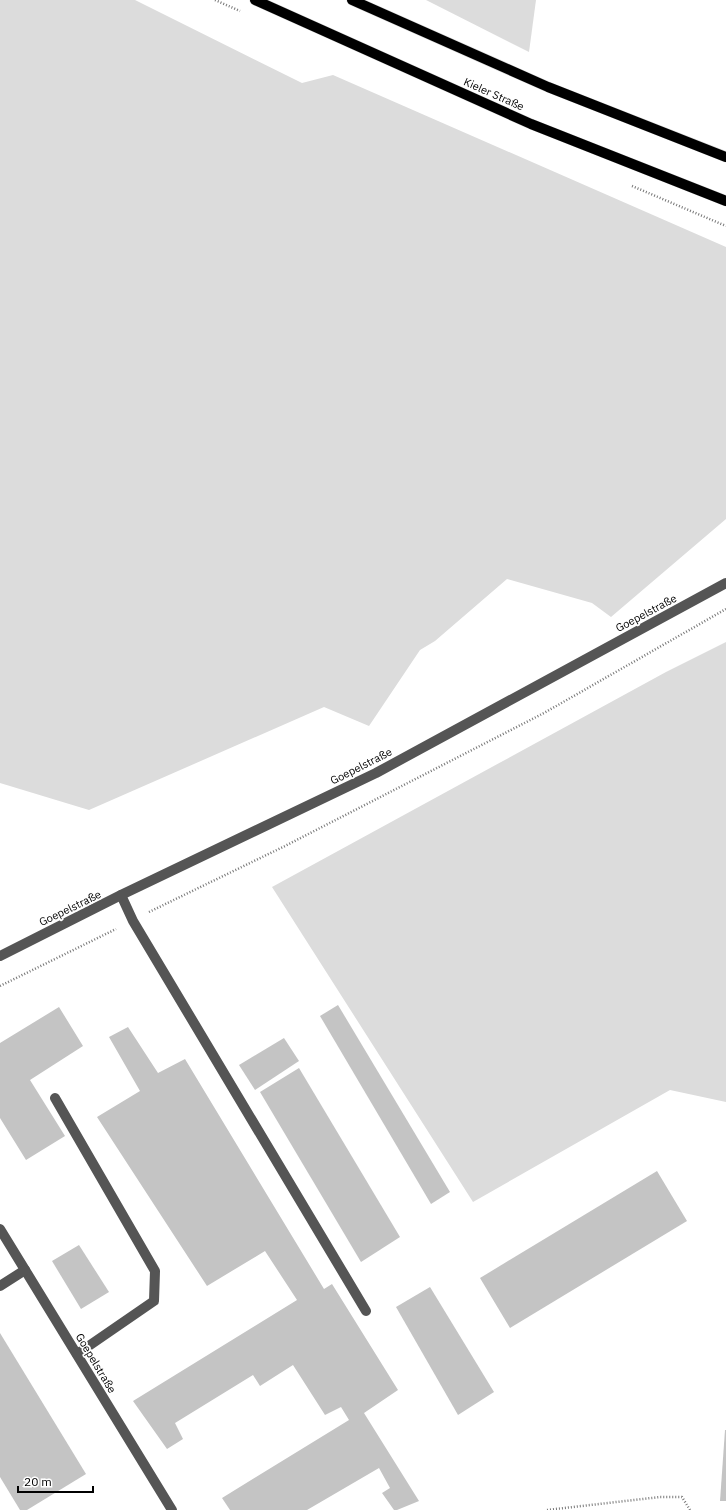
<svg xmlns="http://www.w3.org/2000/svg" width="726" height="1510" viewBox="0 0 726 1510" font-family="'IBM Plex Sans',sans-serif">
<style>
.green{fill:#dcdcdc}
.building{fill:#c4c4c4}
.lines{fill:none;stroke-linecap:round;stroke-linejoin:round}
.major-casing{stroke:#dbdbdb;stroke-width:11}
.path{stroke:#777;stroke-width:2.5;stroke-dasharray:1 2;stroke-linecap:butt}
.minor{stroke:#555;stroke-width:10}
.major{stroke:#000;stroke-width:10}
.labels{text-anchor:middle;stroke-width:3.5;stroke-linejoin:round;paint-order:stroke}
.street-label{font-size:11px;fill:#000;stroke:#fff}
</style>
<rect width="100%" height="100%" fill="#fff"/>
<!-- green -->
<g class="green">
<path d="M0 0H135L302 83 333 75 726 247V519L611 617 592 603 507 579 435 641 420 650 369 726 324 707 89 810 0 783Z"/>
<path d="M426 0H536L529 52Z"/>
<path d="M726 642V1102L670 1090 473 1202 272 887 666 672Z"/>
</g>
<!-- building -->
<g class="building">
<path d="M338 1005 450 1192 431 1204 320 1016Z"/>
<path d="M59 1007 83 1046 30 1080 65 1136 26 1160 0 1118V1043Z"/>
<path d="M128 1027 158 1073 185 1059 324 1289 332 1284 398 1390 364 1413 419 1501 397 1510H394L382 1493 390 1488 379 1468 307 1510H230L222 1498 349 1420 341 1407 325 1415 293 1365 260 1386 253 1375 175 1423 183 1439 167 1449 133 1401 297 1300 265 1251 207 1286 97 1117 140 1091 109 1037Z"/>
<path d="M284 1038 299 1061 255 1090 239 1065Z"/>
<path d="M299 1068 400 1237 361 1262 260 1092Z"/>
<path d="M657 1171 687 1221 510 1328 480 1278Z"/>
<path d="M79 1245 109 1292 81 1309 52 1261Z"/>
<path d="M430 1287 494 1392 458 1415 396 1307Z"/>
<path d="M0 1333 86 1474 27 1510H20L0 1477Z"/>
<path d="M725 1430H726V1501H720Z"/>
</g>
<g class="lines">
<!-- major casing -->
<g class="major-casing">
<g id="major">
<path d="M255 0 531 124 726 201"/>
<path d="M352 0 548 87 726 157"/>
</g>
</g>
<!-- path -->
<g class="path">
<path d="M215 0 240 11"/>
<path d="M632 186 726 226"/>
<path d="M149 912 285 846 544 713 726 609"/>
<path d="M0 986 116 929"/>
<path d="M547 1510 660 1497H682L690 1510"/>
</g>
<!-- minor -->
<g class="minor">
<path d="M121 895 133 921 366 1311"/>
<path d="M0 956 121 895 376 773 726 583"/>
<path d="M55 1098 155 1271 154 1301 77 1354"/>
<path d="M0 1229 172 1510"/>
<path d="M0 1286 25 1270"/>
</g>
<!-- major -->
<use href="#major" class="major"/>
</g>
<g class="labels">
<!-- street labels -->
<g class="street-label">
<text transform="translate(494 94) rotate(24)" y="4">Kieler Straße</text>
<text transform="translate(646 613) rotate(-28)" y="4">Goepelstraße</text>
<text transform="translate(361 766) rotate(-27)" y="4">Goepelstraße</text>
<text transform="translate(70 908) rotate(-26)" y="4">Goepelstraße</text>
<text transform="translate(96 1363) rotate(59)" y="4">Goepelstraße</text>
</g>
</g>
<!-- scale -->
<path d="M18 1486v6h75v-6" fill="none" stroke="#000000" stroke-width="2"/>
<text x="24" y="1486" font-size="12" fill="#000000" stroke="#ffffff" stroke-width="3" paint-order="stroke">20 m</text>
</svg>
